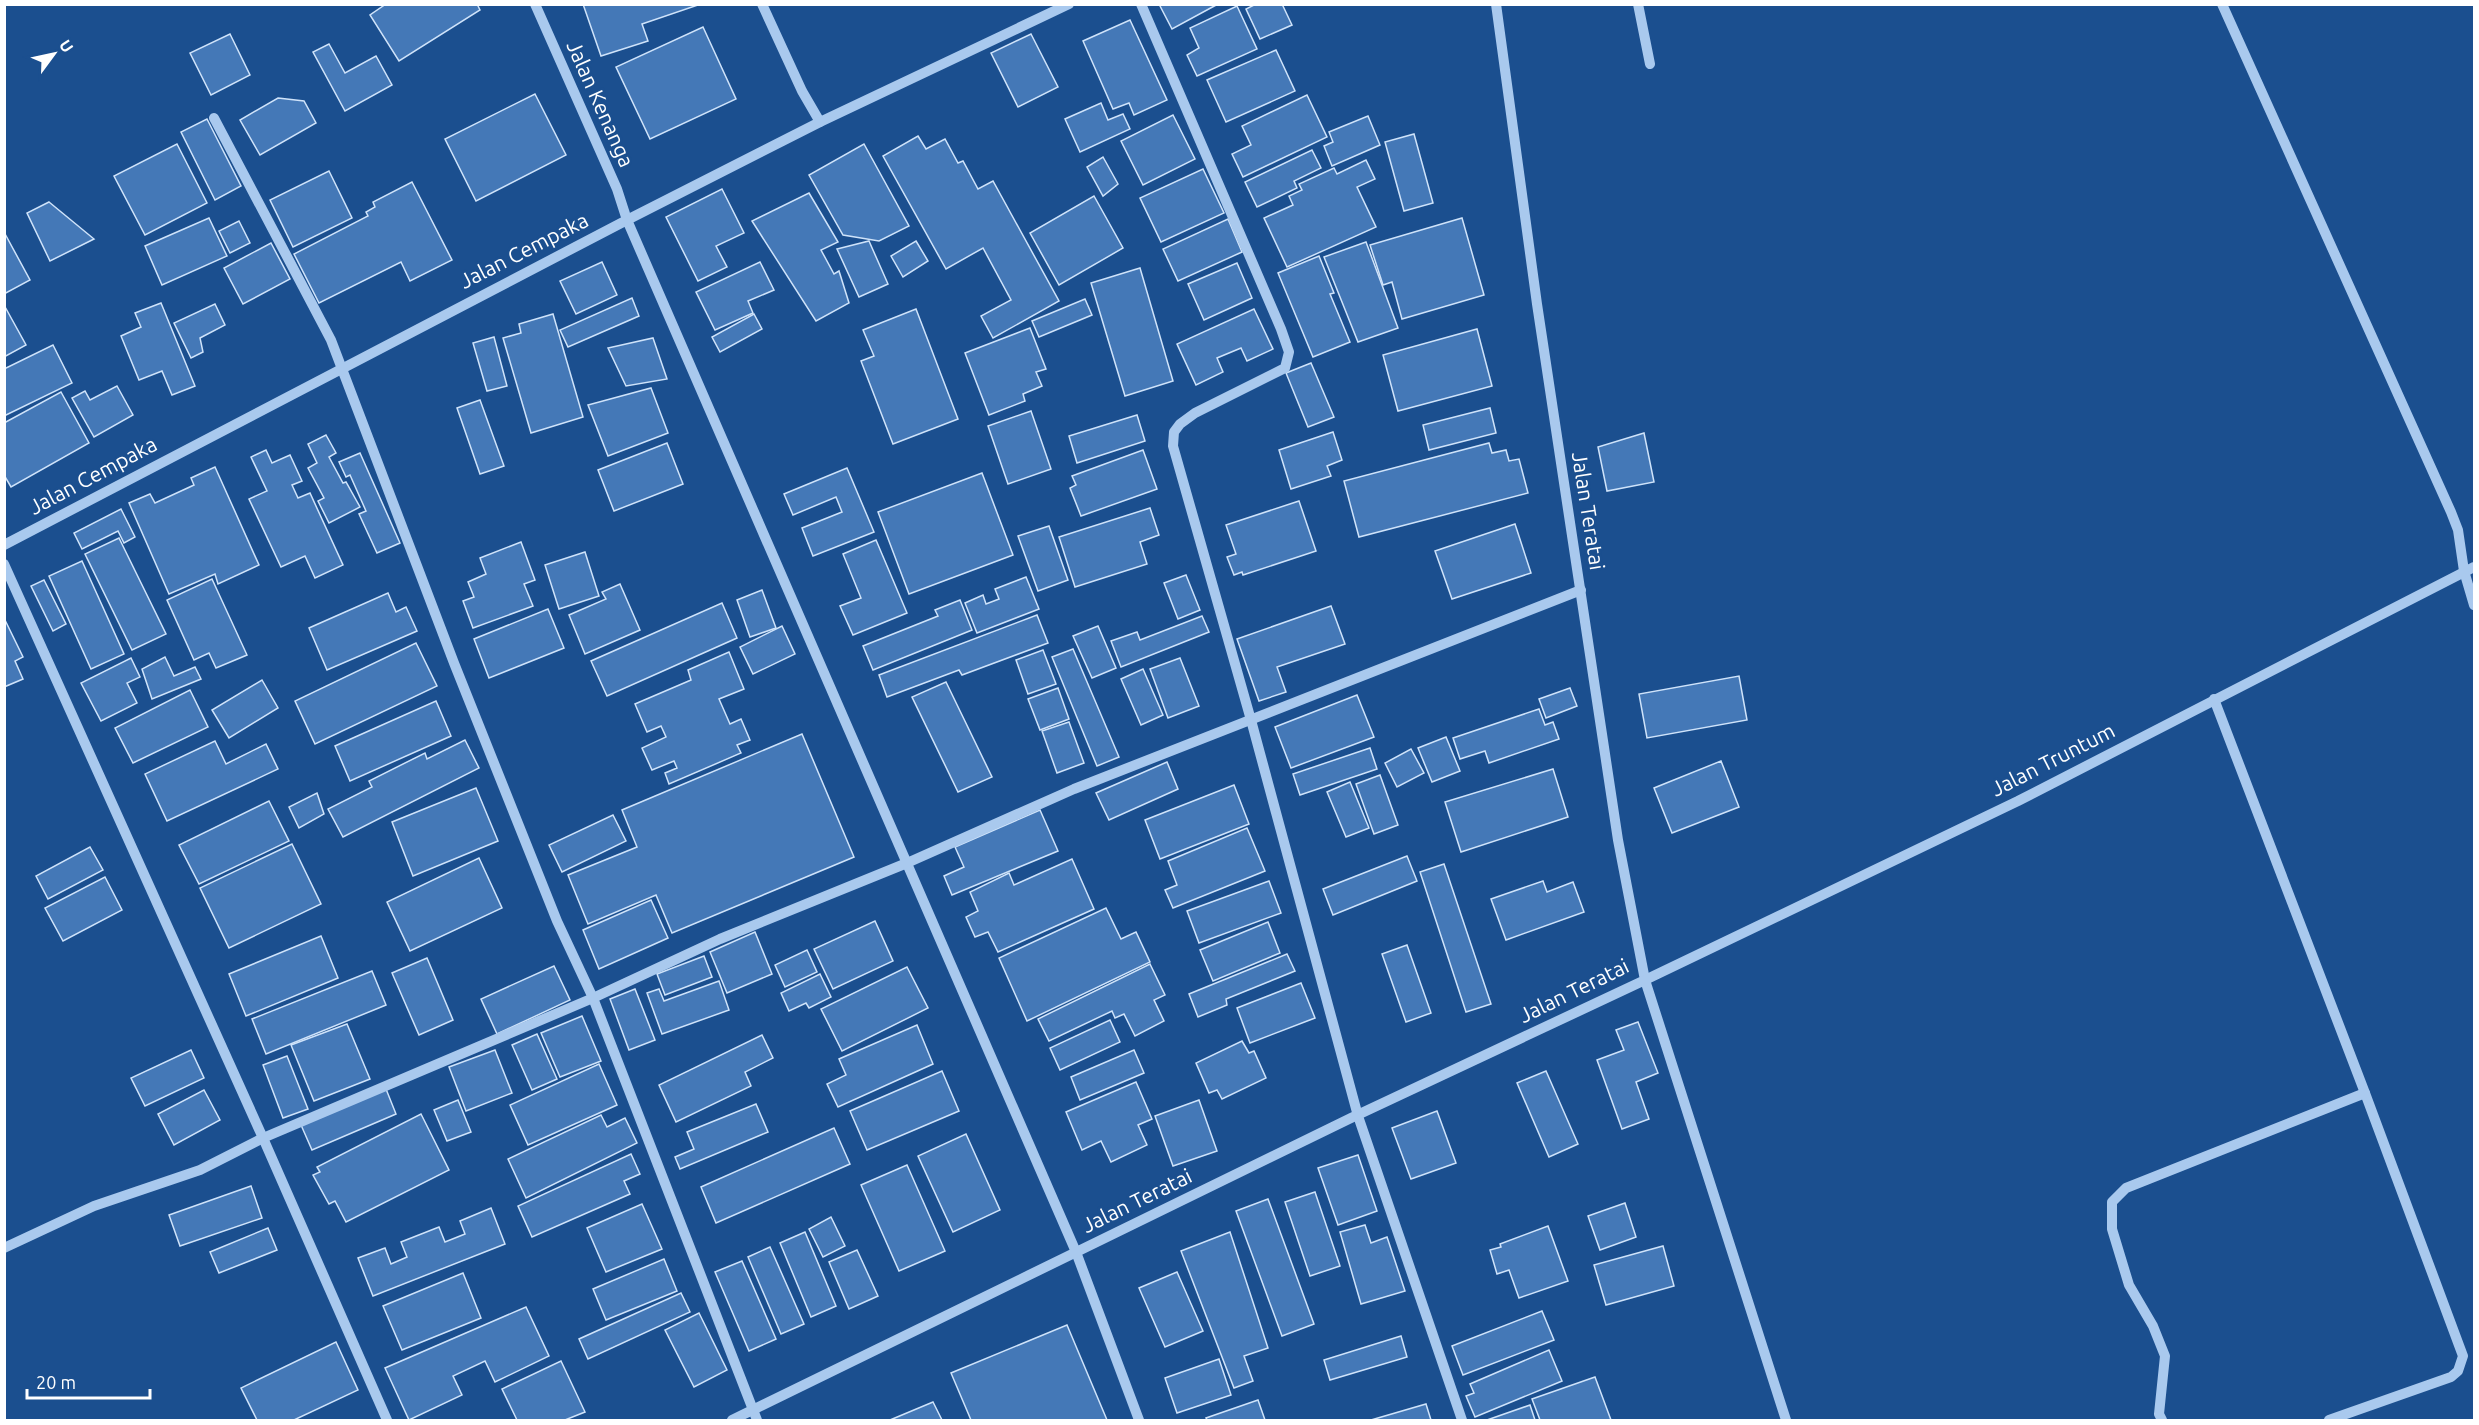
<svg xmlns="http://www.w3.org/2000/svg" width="2479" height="1425" viewBox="0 0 2479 1425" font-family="Ubuntu,sans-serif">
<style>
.building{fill:#4478b7;stroke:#cfe3fa;stroke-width:1.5}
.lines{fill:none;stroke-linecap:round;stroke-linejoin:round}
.minor{stroke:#a9c9ee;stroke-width:10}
.labels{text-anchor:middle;stroke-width:5;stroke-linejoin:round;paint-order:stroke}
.street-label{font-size:21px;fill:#fff;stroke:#1b4f8f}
</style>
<rect width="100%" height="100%" fill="#1b4f8f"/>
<!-- building -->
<g class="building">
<path d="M386 4H477L480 10 399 61 370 15Z"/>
<path d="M583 4H698V5L642 24 648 41 601 56Z"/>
<path d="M1159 4H1218L1172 29Z"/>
<path d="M1256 4H1282L1292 25 1260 39 1246 9Z"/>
<path d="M1237 6 1257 49 1197 76 1187 55 1199 48 1190 28Z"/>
<path d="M1130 20 1167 100 1134 115 1129 103 1113 109 1083 41Z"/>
<path d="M703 27 736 99 650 139 616 67Z"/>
<path d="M230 34 250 75 211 95 190 53Z"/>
<path d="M1031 34 1058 87 1018 107 991 53Z"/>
<path d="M329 44 345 73 376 56 392 85 345 111 313 52Z"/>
<path d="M1276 50 1295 91 1226 122 1207 80Z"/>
<path d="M535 94 566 155 476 201 445 139Z"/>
<path d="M1307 95 1327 137 1243 177 1232 154 1251 145 1242 126Z"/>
<path d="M278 98 304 101 316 123 260 155 240 120Z"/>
<path d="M1101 103 1108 120 1123 114 1130 129 1080 152 1065 119Z"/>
<path d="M1173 115 1195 159 1143 185 1121 141Z"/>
<path d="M1368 116 1380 145 1332 166 1324 146 1333 142 1329 132Z"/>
<path d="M207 119 241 186 215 200 181 132Z"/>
<path d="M1414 134 1433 203 1404 211 1385 142Z"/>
<path d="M918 136 926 149 945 139 958 163 963 161 978 189 993 181 1059 301 993 338 981 316 1011 300 983 248 946 269 883 156Z"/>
<path d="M177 144 207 203 145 235 114 176Z"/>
<path d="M864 144 909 226 879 241 843 235 809 175Z"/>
<path d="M1312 150 1321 168 1294 181 1297 188 1257 207 1245 182Z"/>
<path d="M1103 157 1118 184 1103 196 1087 167Z"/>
<path d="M1366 160 1375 179 1357 187 1376 227 1287 267 1264 218 1293 205 1289 196 1302 190 1299 184 1334 168 1337 174Z"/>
<path d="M1203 169 1224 213 1161 242 1140 198Z"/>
<path d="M329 171 352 218 293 247 270 200Z"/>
<path d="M412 182 452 260 410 281 401 262 319 303 294 254 368 216 366 212 375 207 373 202Z"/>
<path d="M722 189 744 233 716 246 727 267 698 281 666 217Z"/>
<path d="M809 193 838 242 821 250 834 274 839 271 849 303 816 321 752 221Z"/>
<path d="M1094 196 1123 248 1059 285 1030 233Z"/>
<path d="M49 202 94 239 50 261 27 213Z"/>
<path d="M209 218 227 256 162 285 145 246Z"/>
<path d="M1462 218 1484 295 1402 319 1392 282 1383 285 1370 245Z"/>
<path d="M1228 219 1242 252 1178 281 1163 249Z"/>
<path d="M239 221 250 243 230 253 219 231Z"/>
<path d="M4 232 30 280 4 294Z"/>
<path d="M869 241 888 284 859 297 837 249Z"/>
<path d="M916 241 928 261 903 277 891 256Z"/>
<path d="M1366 242 1398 328 1358 342 1324 257Z"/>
<path d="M271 243 290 279 243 304 224 268Z"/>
<path d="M1319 256 1334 293 1330 294 1350 342 1313 357 1278 273Z"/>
<path d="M602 262 617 295 576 314 560 281Z"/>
<path d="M760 262 774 290 748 301 753 313 715 330 696 292Z"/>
<path d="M1237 263 1252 298 1204 320 1188 284Z"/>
<path d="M1140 268 1173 381 1125 396 1091 283Z"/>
<path d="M632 298 639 316 568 347 560 330Z"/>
<path d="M1085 299 1092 315 1039 337 1032 321Z"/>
<path d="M161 303 195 386 172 395 162 371 139 380 121 336 141 327 135 313Z"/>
<path d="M215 304 225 325 200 338 203 352 191 358 174 323Z"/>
<path d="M4 305 26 345 4 357Z"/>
<path d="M916 309 958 419 893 444 861 361 874 356 863 330Z"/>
<path d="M1254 309 1273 349 1247 361 1241 348 1217 358 1223 372 1196 385 1177 344Z"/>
<path d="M553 314 583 417 531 433 503 338 521 333 519 324Z"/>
<path d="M754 314 762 329 720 352 712 337Z"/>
<path d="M1030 328 1046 369 1036 372 1042 386 1023 394 1025 401 989 415 965 353Z"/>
<path d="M1477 329 1492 386 1398 411 1383 355Z"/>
<path d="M494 337 507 386 487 391 473 343Z"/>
<path d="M653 338 667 379 626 386 608 348Z"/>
<path d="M53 345 72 383 4 416V369Z"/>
<path d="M1311 363 1334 417 1308 427 1286 373Z"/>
<path d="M117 386 133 415 94 437 72 398 85 391 90 400Z"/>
<path d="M651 388 668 433 608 456 588 405Z"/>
<path d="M61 392 89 443 11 487 4 475V423Z"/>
<path d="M480 400 504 466 480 474 457 408Z"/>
<path d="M1490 408 1496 433 1429 450 1423 425Z"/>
<path d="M1031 411 1051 469 1008 484 988 426Z"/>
<path d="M1137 415 1145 441 1077 463 1069 436Z"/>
<path d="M1333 432 1342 460 1327 466 1331 476 1291 489 1279 450Z"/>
<path d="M1644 433 1654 482 1607 491 1598 447Z"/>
<path d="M326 435 336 453 329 457 343 483 346 482 360 507 329 523 318 501 324 498 308 468 317 463 308 444Z"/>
<path d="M667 443 683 484 614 511 598 470Z"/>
<path d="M1489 443 1492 453 1506 450 1509 461 1519 459 1528 493 1359 537 1344 481Z"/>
<path d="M266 450 272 463 290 455 302 481 292 485 298 498 310 493 343 565 315 578 305 556 281 567 249 499 267 491 251 457Z"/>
<path d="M1143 450 1157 489 1081 516 1070 488 1076 485 1072 476Z"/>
<path d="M360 453 400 543 377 553 359 514 366 511 350 475 346 477 339 462Z"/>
<path d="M215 467 259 565 218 584 215 574 169 594 129 503 150 494 155 503 194 485 191 478Z"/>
<path d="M847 468 874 532 813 556 802 528 842 512 836 497 793 515 784 494Z"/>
<path d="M982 473 1013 555 909 594 878 512Z"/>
<path d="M1299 501 1316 551 1243 575 1242 572 1234 575 1227 557 1236 554 1226 525Z"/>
<path d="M1150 508 1159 535 1140 542 1147 564 1075 587 1059 537Z"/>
<path d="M121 509 135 537 124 543 118 531 82 549 74 533Z"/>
<path d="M1515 524 1531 573 1452 599 1435 551Z"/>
<path d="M1049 526 1068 580 1038 591 1018 536Z"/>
<path d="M119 538 166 634 132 650 85 554Z"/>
<path d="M876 540 907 613 853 635 840 606 861 598 843 554Z"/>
<path d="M521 542 535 580 524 584 533 606 473 628 463 601 474 597 468 582 486 574 480 558Z"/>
<path d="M585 552 599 596 559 609 545 565Z"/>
<path d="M82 561 124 654 91 669 49 576Z"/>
<path d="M1186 575 1200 610 1178 619 1164 583Z"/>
<path d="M1026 577 1039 609 977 633 965 603 983 595 986 604 999 599 995 589Z"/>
<path d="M212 579 247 655 216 668 209 653 194 660 167 600Z"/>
<path d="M44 580 66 624 53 631 31 586Z"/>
<path d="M620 584 640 630 585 654 569 615 606 599 602 592Z"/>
<path d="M762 590 776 628 750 637 737 600Z"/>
<path d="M388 593 396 612 406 607 417 631 327 670 309 628Z"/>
<path d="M960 600 972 630 873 670 863 646 938 616 935 610Z"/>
<path d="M722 603 737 638 607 696 591 661Z"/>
<path d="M1331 606 1345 644 1277 667 1286 692 1259 701 1237 639Z"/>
<path d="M548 609 564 648 489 678 474 639Z"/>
<path d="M1037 615 1048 643 962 675 959 670 887 697 879 675Z"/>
<path d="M1202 616 1209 632 1121 667 1111 641 1137 632 1140 640Z"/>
<path d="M4 618 23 657 15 661 23 679 4 687Z"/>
<path d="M782 626 795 654 753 674 740 647Z"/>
<path d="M1098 626 1116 668 1092 678 1073 636Z"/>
<path d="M416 643 437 686 315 744 295 701Z"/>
<path d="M1073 649 1119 757 1097 766 1052 657Z"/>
<path d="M1043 650 1056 684 1028 694 1016 660Z"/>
<path d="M729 652 744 689 719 699 730 724 741 719 750 740 737 745 741 753 669 784 665 773 677 768 674 761 652 770 642 748 666 737 661 726 647 732 635 704 691 680 688 670Z"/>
<path d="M165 657 174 676 195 667 201 679 152 699 142 669Z"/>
<path d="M131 658 140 677 127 683 137 703 101 721 81 683Z"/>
<path d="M1180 658 1199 706 1168 718 1150 669Z"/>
<path d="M1143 669 1163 715 1141 725 1121 679Z"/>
<path d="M1739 676 1747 720 1647 738 1639 694Z"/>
<path d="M262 680 278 708 229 738 212 710Z"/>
<path d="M946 682 992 777 958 792 912 697Z"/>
<path d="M1058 688 1069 719 1040 730 1028 699Z"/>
<path d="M1570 688 1577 706 1546 718 1539 699Z"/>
<path d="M190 690 208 727 133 763 115 728Z"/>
<path d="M1357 695 1374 737 1291 768 1275 727Z"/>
<path d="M436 701 451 736 350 781 335 746Z"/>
<path d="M1539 709 1545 725 1553 722 1559 739 1489 763 1485 751 1460 759 1453 738Z"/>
<path d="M1069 722 1084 763 1057 773 1042 731Z"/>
<path d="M802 734 854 857 672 933 656 895 588 924 568 875 637 847 622 810Z"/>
<path d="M1446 737 1460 771 1432 782 1418 748Z"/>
<path d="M465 740 479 768 343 837 328 809 372 787 369 781 425 753 427 759Z"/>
<path d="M215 741 226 764 266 744 278 769 167 821 145 774Z"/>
<path d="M1370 748 1377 769 1300 795 1293 774Z"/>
<path d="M1411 749 1424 773 1397 787 1385 763Z"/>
<path d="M1721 761 1739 807 1672 833 1654 788Z"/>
<path d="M1167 762 1178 789 1109 820 1096 793Z"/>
<path d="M1553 769 1568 817 1461 852 1445 802Z"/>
<path d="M1380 775 1398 825 1374 834 1356 784Z"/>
<path d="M1350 782 1369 828 1346 837 1327 792Z"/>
<path d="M1234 785 1249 824 1160 859 1145 820Z"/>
<path d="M476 788 498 841 413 876 392 822Z"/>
<path d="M317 793 324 814 299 828 289 807Z"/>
<path d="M269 801 289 841 199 884 179 845Z"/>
<path d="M1040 810 1058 851 952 895 944 876 964 867 955 847Z"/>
<path d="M613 815 626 841 562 872 549 845Z"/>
<path d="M1247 828 1265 871 1173 908 1165 890 1177 885 1168 861Z"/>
<path d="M292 844 321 904 229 948 200 888Z"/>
<path d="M90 847 103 870 48 899 36 876Z"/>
<path d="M1407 856 1417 881 1333 915 1323 889Z"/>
<path d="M479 858 502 908 410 951 387 902Z"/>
<path d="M1072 859 1094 909 998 952 988 932 975 937 966 917 978 911 970 892 1009 873 1014 885Z"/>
<path d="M1444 864 1491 1004 1466 1012 1420 872Z"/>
<path d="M105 877 122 910 63 941 45 908Z"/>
<path d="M1269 881 1281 913 1199 943 1187 911Z"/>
<path d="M1543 881 1547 892 1573 882 1584 912 1506 940 1491 899Z"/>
<path d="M651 900 668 938 599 969 583 930Z"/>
<path d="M1106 908 1121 939 1136 932 1150 962 1027 1021 999 958Z"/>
<path d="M875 921 893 961 833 989 814 949Z"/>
<path d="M1268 922 1280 953 1213 981 1200 950Z"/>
<path d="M755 932 772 974 727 993 710 952Z"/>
<path d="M321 936 338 978 246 1016 229 974Z"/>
<path d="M1407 945 1431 1013 1406 1022 1382 954Z"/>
<path d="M807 950 817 972 785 987 775 965Z"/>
<path d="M1287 954 1295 971 1226 999 1227 1005 1198 1017 1189 994Z"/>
<path d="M704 956 712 977 665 995 657 974Z"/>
<path d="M427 958 453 1020 419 1035 392 973Z"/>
<path d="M1150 964 1165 995 1154 1000 1164 1021 1135 1036 1124 1014 1115 1018 1112 1011 1049 1041 1038 1019Z"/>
<path d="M554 966 570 1000 497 1034 481 999Z"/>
<path d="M907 967 928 1008 842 1051 821 1009Z"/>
<path d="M372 971 386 1005 266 1054 252 1019Z"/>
<path d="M820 974 831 997 809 1008 806 1003 789 1011 781 993Z"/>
<path d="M719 981 729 1010 662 1034 647 993 659 989 664 1001Z"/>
<path d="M1301 983 1315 1018 1250 1043 1237 1008Z"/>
<path d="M635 989 655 1040 629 1050 610 999Z"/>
<path d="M582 1016 601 1061 560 1077 541 1033Z"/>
<path d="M1110 1020 1120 1042 1060 1070 1050 1048Z"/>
<path d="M1638 1022 1658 1073 1636 1082 1649 1119 1622 1129 1597 1060 1624 1050 1616 1030Z"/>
<path d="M347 1024 370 1079 314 1101 291 1045Z"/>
<path d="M917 1025 933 1064 838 1107 827 1084 846 1075 839 1059Z"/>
<path d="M537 1034 557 1079 532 1090 512 1045Z"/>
<path d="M762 1035 773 1058 745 1072 751 1086 676 1122 659 1085Z"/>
<path d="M1242 1041 1249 1053 1254 1051 1266 1078 1222 1099 1217 1090 1209 1093 1196 1063Z"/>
<path d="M191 1050 204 1078 145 1106 131 1078Z"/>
<path d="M495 1050 512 1093 466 1111 449 1067Z"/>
<path d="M1134 1050 1144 1073 1080 1100 1071 1077Z"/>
<path d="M287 1056 308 1109 283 1118 263 1065Z"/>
<path d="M599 1064 617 1105 528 1145 510 1105Z"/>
<path d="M942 1071 959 1111 867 1150 850 1111Z"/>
<path d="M1546 1071 1578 1144 1549 1157 1517 1083Z"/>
<path d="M1136 1082 1152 1119 1138 1125 1147 1145 1111 1162 1101 1141 1082 1150 1066 1112Z"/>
<path d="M386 1089 396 1114 312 1150 301 1125Z"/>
<path d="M204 1090 220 1120 174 1145 158 1114Z"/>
<path d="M458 1100 471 1132 447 1141 434 1110Z"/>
<path d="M1199 1100 1217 1151 1173 1166 1155 1116Z"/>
<path d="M756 1104 768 1132 680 1169 675 1157 694 1149 687 1132Z"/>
<path d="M1437 1111 1456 1163 1411 1179 1392 1128Z"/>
<path d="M421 1114 449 1170 346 1222 335 1201 329 1204 313 1175 320 1172 317 1167Z"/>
<path d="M601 1115 607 1127 625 1118 637 1143 526 1198 508 1159Z"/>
<path d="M834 1128 850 1164 716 1223 701 1187Z"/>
<path d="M966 1134 1000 1210 953 1232 918 1156Z"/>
<path d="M631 1154 640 1174 624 1181 630 1194 532 1237 518 1206Z"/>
<path d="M1358 1155 1377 1211 1338 1225 1318 1168Z"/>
<path d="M907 1165 945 1251 899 1271 861 1185Z"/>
<path d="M251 1186 262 1218 180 1246 169 1215Z"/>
<path d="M1315 1192 1340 1266 1310 1276 1285 1202Z"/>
<path d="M1268 1199 1314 1324 1282 1336 1236 1211Z"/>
<path d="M1625 1203 1636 1237 1600 1250 1588 1216Z"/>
<path d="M642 1204 662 1249 606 1272 587 1228Z"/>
<path d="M491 1208 505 1244 373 1296 358 1258 385 1248 391 1264 407 1257 401 1242 439 1227 445 1242 465 1234 460 1221Z"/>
<path d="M831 1217 845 1246 823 1257 809 1229Z"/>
<path d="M1365 1225 1371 1243 1387 1237 1405 1291 1361 1304 1340 1232Z"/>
<path d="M1548 1226 1568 1281 1519 1298 1509 1270 1497 1274 1490 1250 1501 1247 1500 1244Z"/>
<path d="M268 1228 277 1250 219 1273 210 1252Z"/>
<path d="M805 1232 836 1306 811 1317 780 1243Z"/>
<path d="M1230 1232 1268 1348 1244 1356 1253 1381 1234 1388 1181 1251Z"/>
<path d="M1663 1246 1674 1286 1606 1305 1594 1265Z"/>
<path d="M770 1247 804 1324 781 1334 748 1257Z"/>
<path d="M857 1250 878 1296 849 1309 829 1262Z"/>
<path d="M664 1259 677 1291 606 1320 593 1289Z"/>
<path d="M742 1261 776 1339 749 1351 715 1272Z"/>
<path d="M1177 1272 1203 1331 1165 1347 1139 1288Z"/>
<path d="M463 1273 481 1318 402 1350 383 1306Z"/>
<path d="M681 1293 690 1312 588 1359 579 1339Z"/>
<path d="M526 1307 549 1356 495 1382 485 1361 453 1376 462 1395 409 1420 385 1368Z"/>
<path d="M1542 1311 1554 1340 1463 1375 1452 1346Z"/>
<path d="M699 1313 727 1370 694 1387 665 1330Z"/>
<path d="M1067 1325 1107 1420H971L951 1373Z"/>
<path d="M1401 1336 1407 1357 1330 1380 1324 1360Z"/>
<path d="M336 1342 358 1390 294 1420H257L241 1388Z"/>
<path d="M1549 1350 1562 1381 1475 1417 1466 1396 1474 1393 1470 1384Z"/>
<path d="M1219 1359 1231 1395 1177 1413 1165 1378Z"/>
<path d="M561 1361 585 1412 565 1420H517L502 1389Z"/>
<path d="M1595 1377 1611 1420H1540L1532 1399Z"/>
<path d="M1258 1400 1265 1420H1207L1206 1418Z"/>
<path d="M933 1402 942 1420H890Z"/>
<path d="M1426 1404 1431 1420H1371Z"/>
<path d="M1530 1405 1535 1420H1487Z"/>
</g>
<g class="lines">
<!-- minor -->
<g class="minor">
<path d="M535 4 617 189 627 220 1076 1252 1139 1420"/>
<path d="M762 4 802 91 820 122"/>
<path d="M1141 4 1281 329 1289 352 1285 368 1195 413 1180 424 1174 432 1173 446 1251 720 1358 1116 1462 1420"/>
<path d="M1638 4 1650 64"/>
<path d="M2222 4 2451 512 2458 530 2464 571 2474 605"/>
<path d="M214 118 331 340 454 663 557 921 593 998 757 1420"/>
<path d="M4 545 627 220 820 122 1069 4"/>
<path d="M4 564 263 1138 387 1420"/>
<path d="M2214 699 2365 1093 2463 1356 2458 1371 2451 1377 2329 1420"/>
<path d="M4 1248 94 1206 200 1170 263 1138 593 998 720 939 907 863 1074 789 1581 590"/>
<path d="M732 1420 1351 1118 1645 980 1618 840 1537 304 1496 4"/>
<path d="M1786 1420 1645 980 2018 801 2474 567"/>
<path d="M2162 1420 2159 1414 2165 1356 2153 1326 2129 1285 2112 1229V1202L2126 1188 2365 1093"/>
</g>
</g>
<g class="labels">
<!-- street labels -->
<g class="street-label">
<text transform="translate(600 104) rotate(66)" y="7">Jalan Kenanga</text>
<text transform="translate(524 251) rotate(-27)" y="7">Jalan Cempaka</text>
<text transform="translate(93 476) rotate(-28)" y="7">Jalan Cempaka</text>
<text transform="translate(1588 511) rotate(81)" y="7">Jalan Teratai</text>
<text transform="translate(2053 760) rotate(-27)" y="7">Jalan Truntum</text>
<text transform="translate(1574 991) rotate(-26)" y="7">Jalan Teratai</text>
<text transform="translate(1137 1201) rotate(-26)" y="7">Jalan Teratai</text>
</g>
</g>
<!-- border -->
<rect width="2479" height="1425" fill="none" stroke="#ffffff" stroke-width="12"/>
<!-- north arrow -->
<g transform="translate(54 54) rotate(57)" stroke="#1b4f8f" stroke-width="4.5" paint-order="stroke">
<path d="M0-4.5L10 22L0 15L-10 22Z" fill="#ffffff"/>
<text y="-9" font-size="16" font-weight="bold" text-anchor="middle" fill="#ffffff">U</text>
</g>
<!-- scale -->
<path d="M27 1389v9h123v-9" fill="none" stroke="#ffffff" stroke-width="3"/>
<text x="36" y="1389" font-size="18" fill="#ffffff" stroke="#1b4f8f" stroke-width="4.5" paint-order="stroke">20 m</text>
</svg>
